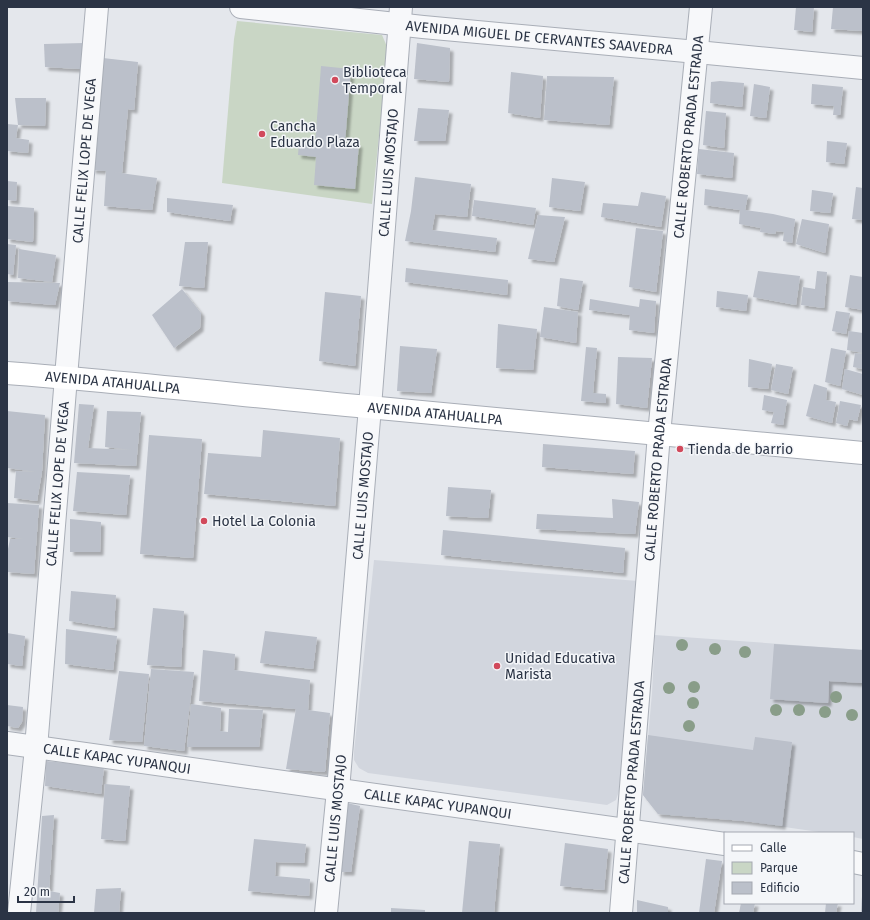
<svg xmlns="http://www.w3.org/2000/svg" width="870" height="920" viewBox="0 0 870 920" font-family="'Fira Sans',sans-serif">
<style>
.built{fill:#d2d6de}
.green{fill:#c9d6c5}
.building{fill:#bbc0ca;filter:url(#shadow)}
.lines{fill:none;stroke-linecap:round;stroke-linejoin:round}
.minor-casing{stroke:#a9aeb7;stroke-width:24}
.secondary-casing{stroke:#a9aeb7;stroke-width:24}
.minor{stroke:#f7f8fa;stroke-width:22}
.secondary{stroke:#fff;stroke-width:22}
.tree{fill:#899d89}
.poi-dot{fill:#d1495b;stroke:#f4f6f9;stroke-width:1.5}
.labels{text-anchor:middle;stroke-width:3;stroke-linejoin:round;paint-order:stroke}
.street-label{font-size:14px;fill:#2b3445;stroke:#f4f6f9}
.poi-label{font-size:14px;fill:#2b3445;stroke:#f4f6f9;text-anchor:start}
</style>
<defs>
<filter id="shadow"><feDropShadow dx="3.5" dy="3.5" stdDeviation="1" flood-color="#0004"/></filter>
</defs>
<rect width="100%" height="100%" fill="#e4e7ec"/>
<!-- built -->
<g class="built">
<path d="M374 560 638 581 619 791 616 800 607 805 585 802 368 773 359 768 354 760V752Z"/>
<path d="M655 635 863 650V839L853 837V833H826L744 821 658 814 643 795 652 693Z"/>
</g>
<!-- green -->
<path class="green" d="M237 21 382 35 388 49 372 204 222 183 234 39Z"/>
<!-- building -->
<g class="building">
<path d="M796 7H814L812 32 794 30Z"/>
<path d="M833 7H863V31L831 29Z"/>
<path d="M84 43 80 69 45 67 44 44Z"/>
<path d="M417 43 450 48 449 82 414 79Z"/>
<path d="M103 58 138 62 134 110 128 109 122 173 113 172 157 178 152 210 104 206 106 171 92 170Z"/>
<path d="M321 66 351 69 345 143 359 144 355 189 314 185 316 157 298 155 299 142 315 144Z"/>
<path d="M511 72 543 76 540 118 508 113Z"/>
<path d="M547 76 614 77 609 125 544 120Z"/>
<path d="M720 81 744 83 742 107 710 103 711 82Z"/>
<path d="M754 84 770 87 766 118 750 116Z"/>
<path d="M812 84 843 87 840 115H833L834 106 811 104Z"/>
<path d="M15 98H46L45 126 18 125 16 138 29 140 28 153 7 151V124L18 125Z"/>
<path d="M418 108 449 110 445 141H414Z"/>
<path d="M706 111 726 113 724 148 703 145Z"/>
<path d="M827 141 847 143 844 164 826 162Z"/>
<path d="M699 149 734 153 732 178 697 174Z"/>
<path d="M415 177 471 184 467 217 435 214 432 230 497 238 495 252 405 241 411 211Z"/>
<path d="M552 178 585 182 580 211 549 207Z"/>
<path d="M7 181 17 182 16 201 7 200Z"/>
<path d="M856 187 863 188V220L852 219Z"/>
<path d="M705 189 748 195 745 210 773 214 795 219 792 243 783 241 784 232 776 231 775 234 760 232 761 228 739 224 740 210 704 205Z"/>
<path d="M812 190 833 193 830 213 810 211Z"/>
<path d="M641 192 666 196 661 227 601 217 603 203 638 206Z"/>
<path d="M167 198 233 205 230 221 167 212Z"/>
<path d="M474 200 536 208 533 225 472 216Z"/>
<path d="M7 206 34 208 33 242 7 239Z"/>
<path d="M538 215 565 217 554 262 528 259Z"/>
<path d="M802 219 829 224 825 253 796 244Z"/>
<path d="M636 228 663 231 656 292 629 287Z"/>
<path d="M185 242H208L204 288 179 286Z"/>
<path d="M7 244 16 245 13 275 7 274Z"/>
<path d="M19 249 56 255 52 282 18 278Z"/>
<path d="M406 268 508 280 507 295 405 282Z"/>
<path d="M758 271 800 276 796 305 753 297Z"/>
<path d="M817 271 827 272 824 308 801 305 803 287 815 289Z"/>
<path d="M850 275 863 277V310L845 307Z"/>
<path d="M560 278 583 281 578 310 557 306Z"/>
<path d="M7 282 60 283 55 305 7 301Z"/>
<path d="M182 289 201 313 200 328 174 348 152 315Z"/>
<path d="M717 291 748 295 746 311 716 307Z"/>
<path d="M325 292 361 296 355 366 319 361Z"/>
<path d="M590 299 639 307 640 299 656 301 654 333 629 330 630 315 589 310Z"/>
<path d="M544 307 578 312 576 343 540 337Z"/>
<path d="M836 311 850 313 846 334 832 331Z"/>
<path d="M498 324 537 329 533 370 496 368Z"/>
<path d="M849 331 863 333V353L847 350Z"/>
<path d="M400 346 437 349 431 393 397 391Z"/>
<path d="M586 347 597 348 593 393 606 394V403L581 401Z"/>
<path d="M831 348 846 351 840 386 825 382Z"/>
<path d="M855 353 863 354V369L853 367Z"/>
<path d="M618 357 652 358 647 408 616 404Z"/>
<path d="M749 359 772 364 768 389 748 387Z"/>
<path d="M776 364 793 367 788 394 771 390Z"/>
<path d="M845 369 863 374V395L842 389Z"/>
<path d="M814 384 827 388 826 400 836 402 832 423 806 416Z"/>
<path d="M764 395 787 400 783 425 771 423 774 412 762 410Z"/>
<path d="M840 401 861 405 857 421 849 419 847 426 836 423Z"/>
<path d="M79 404 94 405 88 448 132 450 105 447 107 411 141 412 136 466 74 463Z"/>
<path d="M7 411 45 415 42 472 37 501 14 498 16 471 37 472 7 468Z"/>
<path d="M263 430 340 438 335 506 204 494 208 453 261 457Z"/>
<path d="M149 435 202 439 193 558 140 554Z"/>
<path d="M543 444 635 451 633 474 542 467Z"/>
<path d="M77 472 130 475 126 515 73 511Z"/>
<path d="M448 487 491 490 488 518 446 516Z"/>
<path d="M612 499 639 502 635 534 536 529 537 514 613 518Z"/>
<path d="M7 503 39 505 34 574 7 572V554L10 539H23L7 537Z"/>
<path d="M70 519 101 522 100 552H70Z"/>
<path d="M443 530 625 548 623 573 441 555Z"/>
<path d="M71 591 116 595 114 628 69 621Z"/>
<path d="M153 608 184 611 181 667 147 665Z"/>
<path d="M66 629 117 636 113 670 65 664Z"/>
<path d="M265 631 317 637 313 669 260 663Z"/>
<path d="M7 633 25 636 22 666 7 664Z"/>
<path d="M774 644 863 650V683L829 681 828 703 770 699Z"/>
<path d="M203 650 235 654 234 670 310 680 308 710 330 713 325 772 286 769 296 709 199 701Z"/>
<path d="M151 669 194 672 184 751 144 746Z"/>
<path d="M119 671 149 674 142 742 109 740Z"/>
<path d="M191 704 221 708 220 731 228 732 229 709 263 710 259 747H187Z"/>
<path d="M7 705 23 707 22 722 18 728 7 726Z"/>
<path d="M648 735 753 750 755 737 792 742 782 826 744 821 658 814 643 795Z"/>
<path d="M46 761 104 767 101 794 45 786Z"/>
<path d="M105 784 130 786 125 841 101 839Z"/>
<path d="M347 803 360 806 351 872H340Z"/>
<path d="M54 815 49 891 60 893 58 913H36L42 816Z"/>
<path d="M254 839 306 844 304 863 276 862 275 876 310 879 309 896 248 891Z"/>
<path d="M469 841 500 844 494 913H462Z"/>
<path d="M565 843 608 849 604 890 560 886Z"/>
<path d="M706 859 722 861 714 913H699Z"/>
<path d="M121 888 119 913H94L96 889Z"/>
<path d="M862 896 863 897V913H861Z"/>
<path d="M637 900 668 907V913H637Z"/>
<path d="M741 903H755L753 913H739Z"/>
<path d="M826 903H838L836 913H825Z"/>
<path d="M391 908 425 910V913H391Z"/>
</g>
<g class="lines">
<!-- minor casing -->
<g class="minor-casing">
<g id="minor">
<path id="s1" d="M241 7 423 27 697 52 863 68"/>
<path id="s2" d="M7 743 725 844"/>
<path d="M853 862 863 864"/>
<path id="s3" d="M19 913 36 748 66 377 97 7"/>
<path id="s4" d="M326 913 338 790 370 407 401 7"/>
<path id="s5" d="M621 913 659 434 701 7"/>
</g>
</g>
<!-- secondary casing -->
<g class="secondary-casing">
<g id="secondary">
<path id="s6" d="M7 373C128 382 248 396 368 407 533 423 698 437 863 453"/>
</g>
</g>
<!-- minor -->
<use href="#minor" class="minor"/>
<!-- secondary -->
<use href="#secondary" class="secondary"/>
</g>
<!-- trees -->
<g class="tree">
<circle cx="682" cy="645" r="6"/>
<circle cx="715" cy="649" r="6"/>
<circle cx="745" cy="652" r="6"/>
<circle cx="694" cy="687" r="6"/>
<circle cx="669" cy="688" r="6"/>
<circle cx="836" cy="697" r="6"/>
<circle cx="693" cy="703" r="6"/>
<circle cx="776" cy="710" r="6"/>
<circle cx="799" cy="710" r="6"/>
<circle cx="825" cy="712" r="6"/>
<circle cx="852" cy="715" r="6"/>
<circle cx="689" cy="726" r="6"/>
</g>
<!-- markers -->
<g class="poi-dot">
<circle cx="335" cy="80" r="4"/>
<circle cx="262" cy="134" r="4"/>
<circle cx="680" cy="449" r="4"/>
<circle cx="204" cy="521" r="4"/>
<circle cx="497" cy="666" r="4"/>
</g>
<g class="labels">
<!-- street labels -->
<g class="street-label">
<text dy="5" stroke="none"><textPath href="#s1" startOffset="300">AVENIDA MIGUEL DE CERVANTES SAAVEDRA</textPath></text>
<text dy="5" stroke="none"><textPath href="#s5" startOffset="779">CALLE ROBERTO PRADA ESTRADA</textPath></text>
<text dy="5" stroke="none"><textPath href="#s3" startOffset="755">CALLE FELIX LOPE DE VEGA</textPath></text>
<text dy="5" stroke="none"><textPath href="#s4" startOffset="743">CALLE LUIS MOSTAJO</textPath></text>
<text dy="5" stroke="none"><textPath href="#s6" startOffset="106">AVENIDA ATAHUALLPA</textPath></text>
<text dy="5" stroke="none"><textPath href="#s6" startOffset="430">AVENIDA ATAHUALLPA</textPath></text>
<text dy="5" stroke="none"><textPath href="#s5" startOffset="455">CALLE ROBERTO PRADA ESTRADA</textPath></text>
<text dy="5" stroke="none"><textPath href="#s3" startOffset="431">CALLE FELIX LOPE DE VEGA</textPath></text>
<text dy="5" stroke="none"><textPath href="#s4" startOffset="419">CALLE LUIS MOSTAJO</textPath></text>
<text dy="5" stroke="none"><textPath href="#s2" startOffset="111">CALLE KAPAC YUPANQUI</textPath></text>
<text dy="5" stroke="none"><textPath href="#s5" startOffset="131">CALLE ROBERTO PRADA ESTRADA</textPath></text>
<text dy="5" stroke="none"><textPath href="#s2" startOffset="435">CALLE KAPAC YUPANQUI</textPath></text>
<text dy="5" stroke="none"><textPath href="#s4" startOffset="95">CALLE LUIS MOSTAJO</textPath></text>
</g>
<!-- poi labels -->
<g class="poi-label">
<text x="343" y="77">Biblioteca<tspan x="343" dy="16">Temporal</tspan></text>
<text x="270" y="131">Cancha<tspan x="270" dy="16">Eduardo Plaza</tspan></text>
<text x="688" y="454">Tienda de barrio</text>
<text x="212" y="526">Hotel La Colonia</text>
<text x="505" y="663">Unidad Educativa<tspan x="505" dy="16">Marista</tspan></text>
</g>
</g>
<!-- border -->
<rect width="870" height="920" fill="none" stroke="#2b3445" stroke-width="16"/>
<!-- legend -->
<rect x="724" y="832" width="130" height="72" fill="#f4f6f9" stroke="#a4a8b1"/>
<rect x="732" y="845" width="20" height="6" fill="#ffffff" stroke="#a4a8b1"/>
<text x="760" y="852" font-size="12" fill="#2b3445">Calle</text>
<rect x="732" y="862" width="20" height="12" fill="#c9d6c5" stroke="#a4a8b1"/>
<text x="760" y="872" font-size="12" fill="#2b3445">Parque</text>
<rect x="732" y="882" width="20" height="12" fill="#bbc0ca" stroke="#a4a8b1"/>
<text x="760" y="892" font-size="12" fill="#2b3445">Edificio</text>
<!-- scale -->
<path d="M18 896v6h56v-6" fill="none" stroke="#2b3445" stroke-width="2"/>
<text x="24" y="896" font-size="12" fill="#2b3445" stroke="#f4f6f9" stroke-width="3" paint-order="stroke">20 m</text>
</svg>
